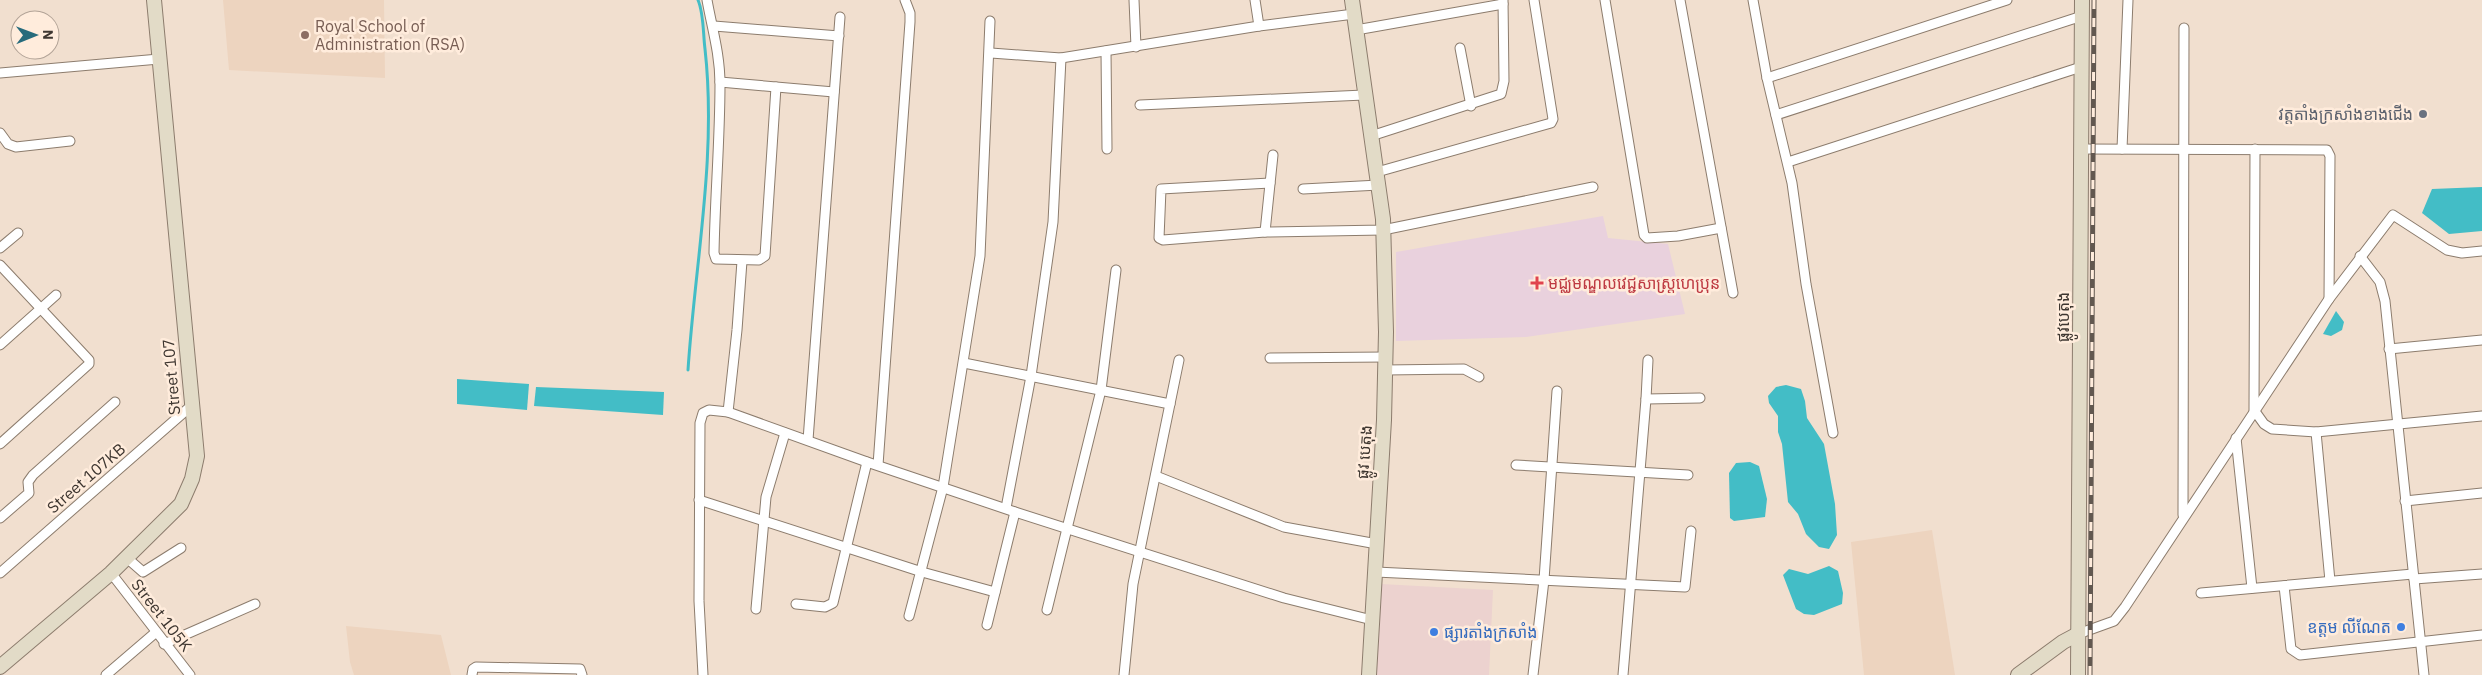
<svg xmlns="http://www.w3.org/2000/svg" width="2482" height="675" viewBox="0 0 2482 675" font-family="'IBM Plex Sans','Noto Sans Khmer',sans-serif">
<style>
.commercial{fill:#ecd2cf}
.built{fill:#edd4bf}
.medical{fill:#e9d1dd}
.water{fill:#43bdc6}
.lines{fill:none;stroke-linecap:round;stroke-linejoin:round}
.stream{stroke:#43bdc6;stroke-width:3}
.street-casing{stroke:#8c7c6d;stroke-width:11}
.secondary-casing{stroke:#8c7c6d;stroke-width:16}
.street{stroke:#fff;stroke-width:9}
.secondary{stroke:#e2dbc7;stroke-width:14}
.rail-casing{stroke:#625850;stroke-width:5}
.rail{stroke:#ffecdc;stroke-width:3;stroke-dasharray:9;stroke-linecap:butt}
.education-dot{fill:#8d6e63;stroke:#ffecdc;stroke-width:2}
.worship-dot{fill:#6b7280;stroke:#ffecdc;stroke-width:2}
.health-dot{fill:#e0444e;stroke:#ffecdc;stroke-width:2}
.shop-dot{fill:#3f7fe0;stroke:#ffecdc;stroke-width:2}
.labels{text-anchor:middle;stroke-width:5;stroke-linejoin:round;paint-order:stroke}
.education-label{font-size:16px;fill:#785e54;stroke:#ffecdc;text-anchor:start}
.worship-label{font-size:16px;fill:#5b616d;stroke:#ffecdc;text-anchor:end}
.health-label{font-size:16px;fill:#be3a42;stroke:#ffecdc;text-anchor:start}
.street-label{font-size:16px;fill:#3e3630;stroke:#ffecdc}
.shop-label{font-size:16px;fill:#366cbe;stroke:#ffecdc;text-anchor:end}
</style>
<rect width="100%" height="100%" fill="#f1dfcf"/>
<!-- commercial -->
<path class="commercial" d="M1381 584 1493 590 1489 675H1376Z"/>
<!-- built -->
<g class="built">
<path d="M223 0H384L385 78 229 70Z"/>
<path d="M1932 530 1955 675H1864L1851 542Z"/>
<path d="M346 626 441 635 451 675H354L350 662Z"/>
</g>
<!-- medical -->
<path class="medical" d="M1603 216 1608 238 1668 244 1685 314 1526 337 1396 341V252Z"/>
<!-- water -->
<g class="water">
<path d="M2482 187V231L2449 234 2422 213 2432 189Z"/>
<path d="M2336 311 2344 322 2342 330 2331 336 2323 334Z"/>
<path d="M457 379 529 384 527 410 457 404Z"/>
<path d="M1786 385 1801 389 1805 401 1807 418 1824 444 1835 504 1837 535 1829 549 1819 547 1806 534 1798 514 1788 502 1782 444 1778 432V416L1769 403 1768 396 1776 387Z"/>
<path d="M536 387 664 392 663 415 534 406Z"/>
<path d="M1750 462 1759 466 1767 499 1765 517 1734 521 1730 518 1729 473 1736 463Z"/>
<path d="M1829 566 1838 571 1843 593 1842 604 1814 615 1804 614 1796 609 1783 575 1789 569 1808 574Z"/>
</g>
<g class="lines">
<!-- stream -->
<path class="stream" d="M688 370C695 263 717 156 705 49 703 34 704 14 698 0"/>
<!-- street casing -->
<g class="street-casing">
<g id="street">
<path d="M707 0C712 28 720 54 720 84 720 140 715 197 714 253L716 259 759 260 765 256 776 87"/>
<path d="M1134 0 1136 47"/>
<path d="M1255 0 1259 26"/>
<path d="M1605 0 1644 235 1647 238 1678 236 1721 228"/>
<path d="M1680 0 1733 293"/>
<path d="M1753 0 1767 78 1792 183 1806 284 1833 433"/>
<path d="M714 26 839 36"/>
<path d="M1356 30 1503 4"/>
<path d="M1460 48 1471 106"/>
<path d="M1106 51 1107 149"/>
<path d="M991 53 1061 58 1259 26 1354 14"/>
<path d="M0 73 159 59"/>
<path d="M1767 78 2007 0"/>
<path d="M720 82 834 92"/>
<path d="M1140 105 1364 95"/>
<path d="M1776 115 2082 16"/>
<path d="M0 133 8 144 16 147 70 141"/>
<path d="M1371 136 1501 94 1504 81 1503 0"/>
<path d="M2081 149 2327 150 2330 156 2329 299"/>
<path d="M2122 149 2128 0"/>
<path d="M2255 149 2254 410 2264 424 2272 429 2316 432 2482 416"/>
<path d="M1788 162 2081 67"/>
<path d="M1377 172 1551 123 1553 119 1534 0"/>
<path d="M1270 183 1161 189 1159 238 1163 240 1265 232 1383 230 1593 187"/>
<path d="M1303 189 1379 185"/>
<path d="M1265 232 1273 155"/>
<path d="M0 248 18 233"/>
<path d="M2360 256 2380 282 2385 301 2424 675"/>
<path d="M0 265 89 360V364L0 444"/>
<path d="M0 345 56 295"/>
<path d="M2389 349 2482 340"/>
<path d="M1270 358 1386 357"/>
<path d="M964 363 1170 404"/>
<path d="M1385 370 1464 369 1479 377"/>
<path d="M1646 399 1700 398"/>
<path d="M728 412 737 330 742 261"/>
<path d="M2316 432 2330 581"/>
<path d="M2236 438 2252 588"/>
<path d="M808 440 840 17"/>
<path d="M878 465 910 22V13L905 0"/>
<path d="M1516 465 1688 475"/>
<path d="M1156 476 1284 527 1377 544"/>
<path d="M699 500 922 572 995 592"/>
<path d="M2405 501 2482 493"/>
<path d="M1006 508 1031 376 1053 222 1061 58"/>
<path d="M2183 515 2184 28"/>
<path d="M0 518 29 493 28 482 33 475 115 402"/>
<path d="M127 558 143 572 181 548"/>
<path d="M1376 572 1685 587 1691 531"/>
<path d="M0 573 191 406"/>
<path d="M111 573 190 675"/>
<path d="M2414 579 2482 574"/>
<path d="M2284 586 2291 649 2300 655 2482 635"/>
<path d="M2201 593 2413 574"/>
<path d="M796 604 825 607 833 603 867 462"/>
<path d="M756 609 766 497 785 433"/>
<path d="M1047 610 1101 390 1116 270"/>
<path d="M909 616 943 487 980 256 990 21"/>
<path d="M987 625 1015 512"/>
<path d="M2078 634 2114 621 2125 607 2329 299 2393 215 2447 250 2462 253 2482 251"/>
<path d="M164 644 255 604"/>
<path d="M106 675 155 633"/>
<path d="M472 675 473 669 476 667 580 669 582 675"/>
<path d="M703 675 699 601 700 423 703 413 709 410 728 412 867 462 1015 512 1284 598 1372 620"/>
<path d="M1124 675 1133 584 1179 360"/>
<path d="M1533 675 1544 580 1557 391"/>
<path d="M1623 675 1646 399 1648 360"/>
</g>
</g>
<!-- secondary casing -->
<g class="secondary-casing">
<g id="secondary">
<path d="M1352 0 1383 219 1386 332 1384 420 1369 675"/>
<path d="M0 667 111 573 181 504 192 479 197 456 154 0"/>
<path d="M2018 675 2063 642 2078 634"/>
<path d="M2078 675 2082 0"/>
</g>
</g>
<!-- street -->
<use href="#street" class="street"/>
<!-- secondary -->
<use href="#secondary" class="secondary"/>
<!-- rail casing -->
<g class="rail-casing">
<path id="rail" d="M2090 675 2094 0"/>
</g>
<!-- rail -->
<use href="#rail" class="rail"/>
</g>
<!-- markers -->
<circle class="education-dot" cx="305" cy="35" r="5"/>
<circle class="worship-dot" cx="2423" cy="114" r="5"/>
<path class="health-dot" d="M1534.5 275.5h5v5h5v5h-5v5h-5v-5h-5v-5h5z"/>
<g class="shop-dot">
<circle cx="2401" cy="627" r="5"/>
<circle cx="1434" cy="632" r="5"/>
</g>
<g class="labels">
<!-- education labels -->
<g class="education-label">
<text x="315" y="32">Royal School of<tspan x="315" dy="18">Administration (RSA)</tspan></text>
</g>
<!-- worship labels -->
<g class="worship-label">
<text x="2413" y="120">វត្តតាំងក្រសាំងខាងជើង</text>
</g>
<!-- health labels -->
<g class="health-label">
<text x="1548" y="289">មជ្ឈមណ្ឌលវេជ្ជសាស្ត្រហេប្រុន</text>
</g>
<!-- street labels -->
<g class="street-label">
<text transform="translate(2063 317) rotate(-90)" y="6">ផ្លូវបេតុង</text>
<text transform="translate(171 377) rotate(-95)" y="6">Street 107</text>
<text transform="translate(1364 452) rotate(-86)" y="6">ផ្លូវ បេតុង</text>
<text transform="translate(86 478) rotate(-41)" y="6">Street 107KB</text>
<text transform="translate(162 615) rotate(52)" y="6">Street 105K</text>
</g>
<!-- shop labels -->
<g class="shop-label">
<text x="2391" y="633">ឧត្តម លីណែត</text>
<text x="1444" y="638" text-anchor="start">ផ្សារតាំងក្រសាំង</text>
</g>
</g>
<!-- north arrow -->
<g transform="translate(35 35) rotate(89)"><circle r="24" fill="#ffecdc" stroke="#b2a397"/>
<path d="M0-4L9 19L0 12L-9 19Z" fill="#276b7c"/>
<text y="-8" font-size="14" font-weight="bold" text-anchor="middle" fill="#3e3630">N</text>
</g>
</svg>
